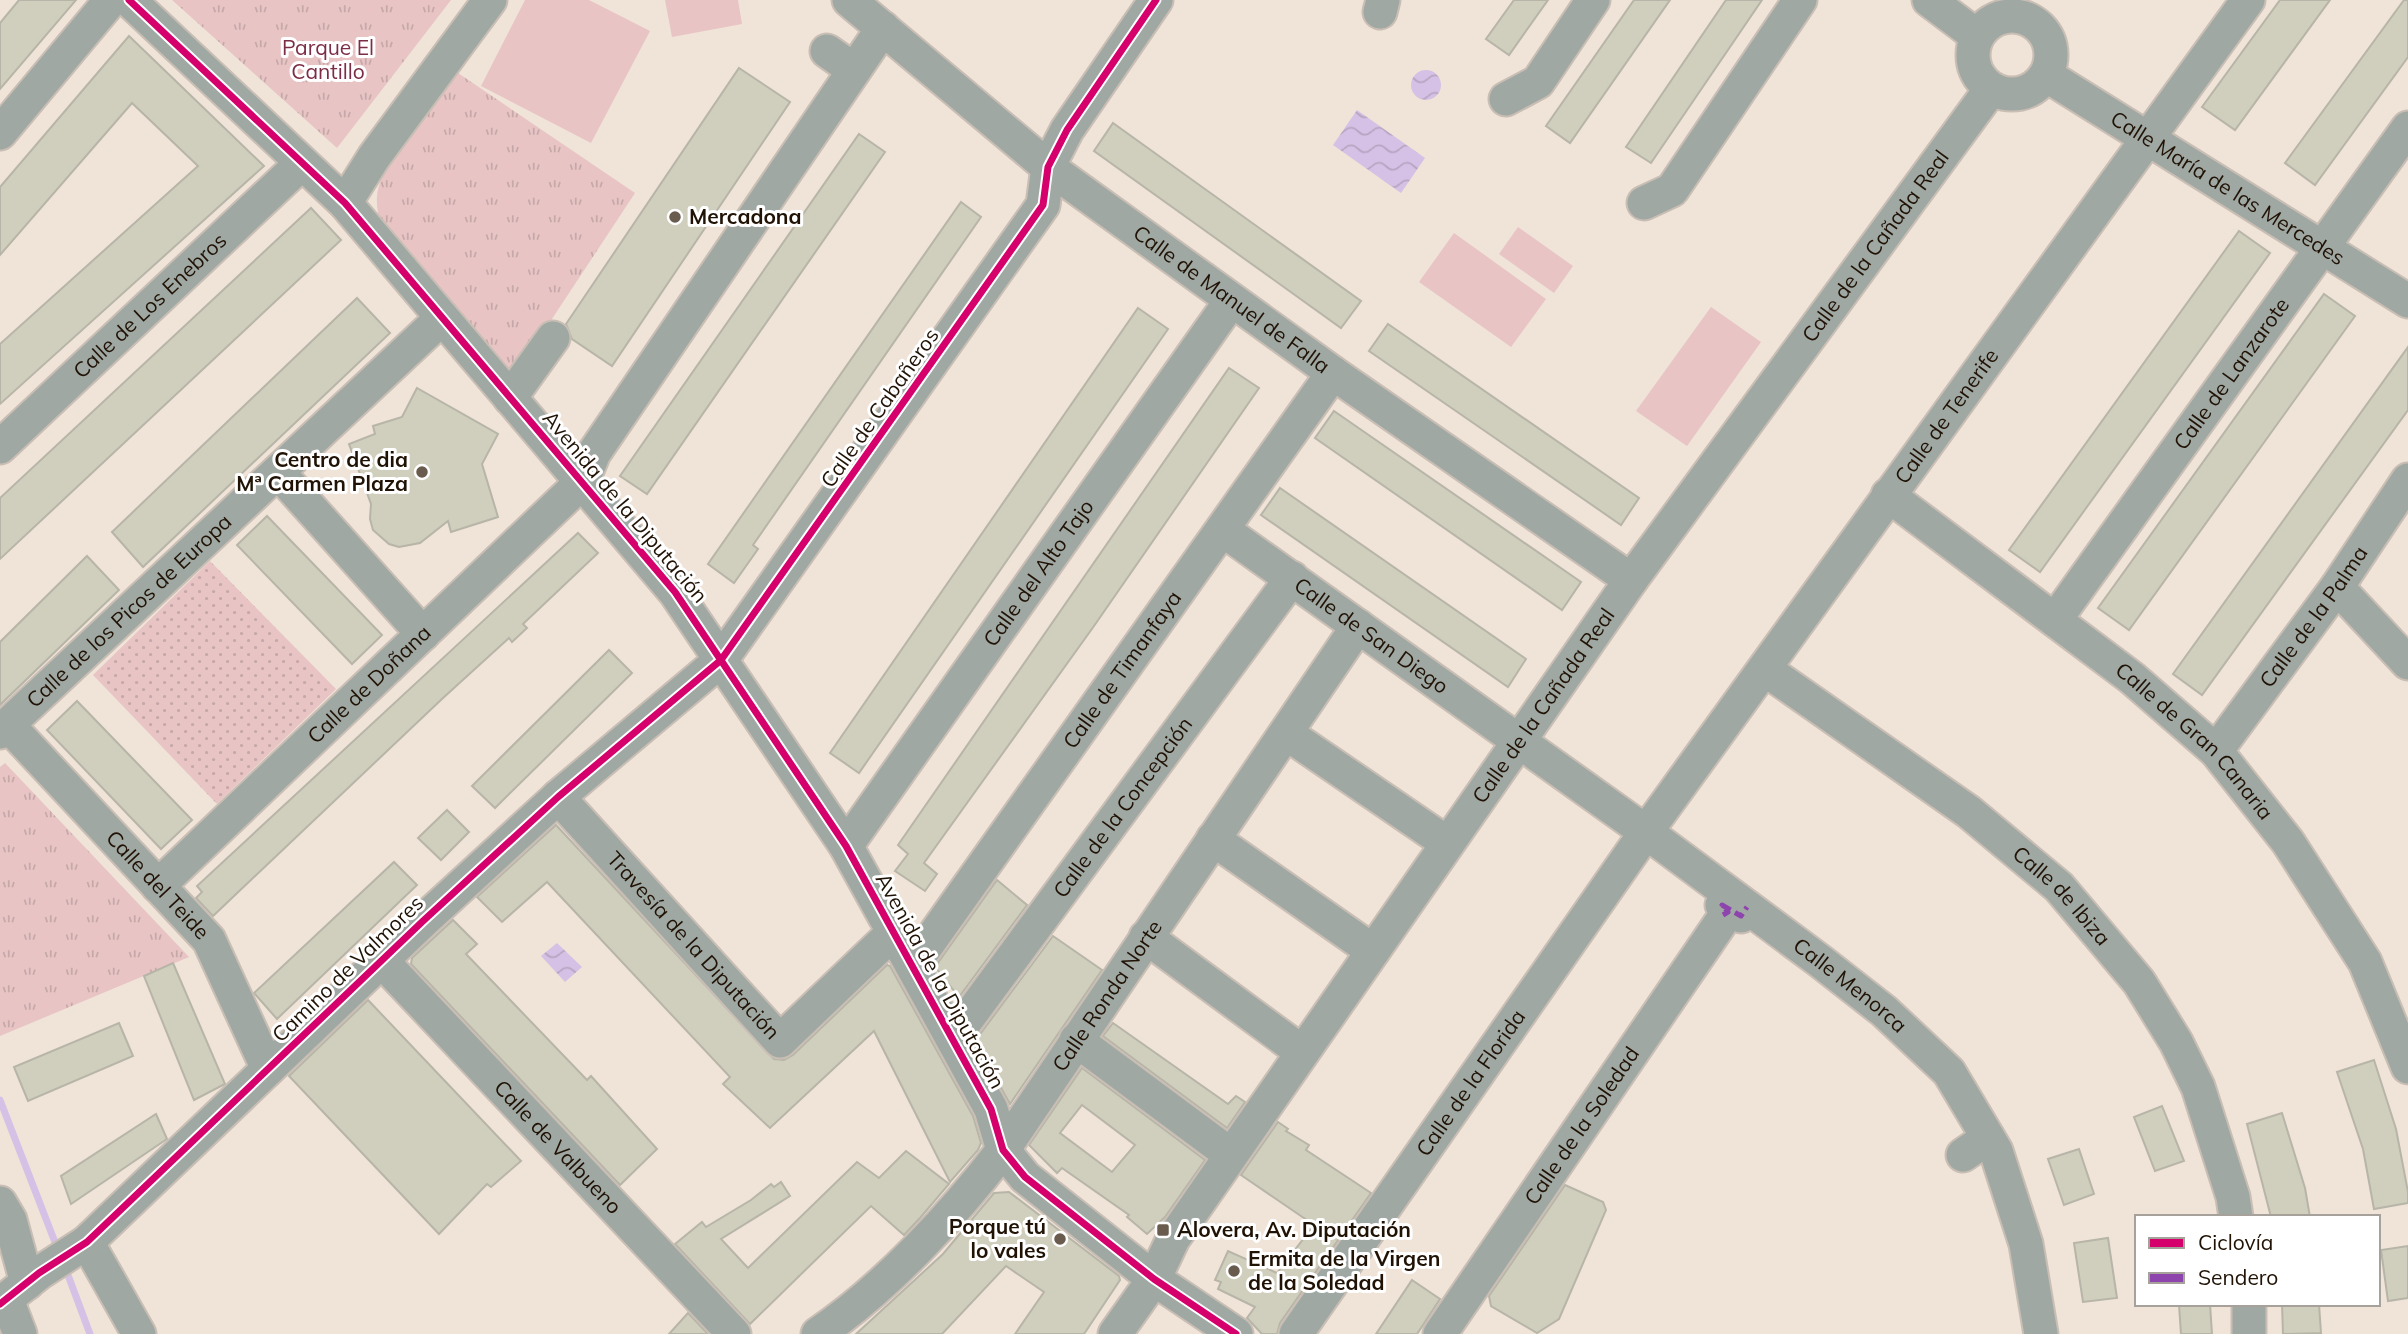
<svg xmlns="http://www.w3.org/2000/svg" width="2408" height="1334" viewBox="0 0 2408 1334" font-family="Mulish,sans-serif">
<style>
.grass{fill:url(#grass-dots)}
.park{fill:url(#park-tufts)}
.pitch{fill:#e8c4c5}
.water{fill:url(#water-waves)}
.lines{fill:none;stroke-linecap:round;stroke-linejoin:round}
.stream{stroke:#d5c1e5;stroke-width:7}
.building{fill:#d0cebd;stroke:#b7b5a7;stroke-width:2;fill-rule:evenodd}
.minor-casing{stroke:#c9beb4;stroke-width:37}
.minor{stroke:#a0a8a4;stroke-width:33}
.quiet{stroke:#8e44ad;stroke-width:5;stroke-dasharray:10 5;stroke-linecap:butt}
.cycleway-casing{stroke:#fff;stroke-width:11}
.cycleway{stroke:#d6006c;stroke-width:7}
.poi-dot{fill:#695c4f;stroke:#fff;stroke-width:2.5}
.labels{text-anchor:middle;stroke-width:6;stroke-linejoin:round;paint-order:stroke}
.park-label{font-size:21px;fill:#7c2d46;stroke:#fff}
.street-label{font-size:21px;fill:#201305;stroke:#fff}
.poi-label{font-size:21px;font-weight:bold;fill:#201305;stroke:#fff;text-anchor:start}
</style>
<defs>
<pattern id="grass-dots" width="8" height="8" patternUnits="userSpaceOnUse" patternTransform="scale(1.75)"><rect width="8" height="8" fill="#e8c4c5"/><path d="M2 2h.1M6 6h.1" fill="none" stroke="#c7a8a8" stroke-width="1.8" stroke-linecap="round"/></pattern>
<pattern id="park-tufts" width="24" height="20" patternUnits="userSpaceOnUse" patternTransform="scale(1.75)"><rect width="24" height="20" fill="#e8c4c5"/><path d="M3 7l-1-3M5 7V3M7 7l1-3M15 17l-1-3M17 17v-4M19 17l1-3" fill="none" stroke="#c7a8a8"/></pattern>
<pattern id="water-waves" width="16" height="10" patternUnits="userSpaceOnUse" patternTransform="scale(1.75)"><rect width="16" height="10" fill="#d5c1e5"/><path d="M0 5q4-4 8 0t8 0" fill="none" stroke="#b7a5c3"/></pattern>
</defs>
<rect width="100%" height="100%" fill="#f0e3d8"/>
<!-- grass -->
<path class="grass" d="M210 561 336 689 217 804 93 675Z"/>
<!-- park -->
<g class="park">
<path d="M172 0H451L337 148Z"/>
<path d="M458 73 635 193 513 378 381 227C376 207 374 192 384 174Z"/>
<path d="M5 763 189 957 0 1036V767Z"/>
</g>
<!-- pitch -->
<g class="pitch">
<path d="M525 0H589L650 31 591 143 481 86Z"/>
<path d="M665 0H738L742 24 672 37Z"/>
<path d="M1518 227 1573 266 1554 293 1499 254Z"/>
<path d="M1454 233 1546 299 1511 347 1419 282Z"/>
<path d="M1711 307 1761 342 1687 446 1636 411Z"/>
</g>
<!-- water -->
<g class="water">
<circle cx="1426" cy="85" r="15"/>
<path d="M1357 110 1425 158 1401 193 1333 145Z"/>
<path d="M557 943 582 967 565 982 541 956Z"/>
</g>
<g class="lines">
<!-- stream -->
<g class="stream">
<path d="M0 1100 58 1250"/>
<path d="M65 1267 90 1334"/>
</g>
</g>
<!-- building -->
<g class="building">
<path d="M19 0H76L0 89V23Z"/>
<path d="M1514 0H1548L1509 55 1486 39Z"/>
<path d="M1634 0H1670L1570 143 1546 126Z"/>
<path d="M1726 0H1762L1651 163 1626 147Z"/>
<path d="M2280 0H2330L2235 130 2202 107Z"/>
<path d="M2404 0H2408V57L2315 185 2285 163Z"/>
<path d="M129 36 264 166 0 404V344L198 166 132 103 0 255V187Z"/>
<path d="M739 68 790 102 612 366 572 339 566 324Z"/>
<path d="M1113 123 1361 301 1341 328 1094 151Z"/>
<path d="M859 134 885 152 647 494 620 476Z"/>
<path d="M961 202 981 217 753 545 758 549 734 583 708 564Z"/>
<path d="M311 208 341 240 0 559V498Z"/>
<path d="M2239 231 2270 253 2040 572 2009 550Z"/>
<path d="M2324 294 2355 316 2129 630 2098 608Z"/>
<path d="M357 298 390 333 143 567 112 532Z"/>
<path d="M1138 308 1168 329 859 773 830 753Z"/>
<path d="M1388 324 1639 498 1621 525 1369 351Z"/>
<path d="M2408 347V410L2202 695 2173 674Z"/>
<path d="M1229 368 1259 388 1094 626 924 863 937 874 925 891 895 871 908 854 898 845Z"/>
<path d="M417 388 498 434 482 464 498 517 451 532 448 521 420 543 399 547 389 544 373 530 370 519 371 504 349 444 375 434 373 426 402 417Z"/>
<path d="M1334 411 1581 582 1562 610 1315 438Z"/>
<path d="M1280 488 1526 659 1508 687 1261 515Z"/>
<path d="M267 516 382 635 352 664 237 545Z"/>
<path d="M578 533 598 553 523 624 527 628 512 642 509 638 443 698 213 916 196 898 202 892 197 886Z"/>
<path d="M87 556 119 590 0 705V642Z"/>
<path d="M609 650 632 673 495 808 472 786Z"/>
<path d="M77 701 192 820 161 849 47 730Z"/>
<path d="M447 810 469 832 441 860 418 838Z"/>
<path d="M556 825 774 1059 784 1060 793 1055 887 965 890 966 973 1116 981 1143 978 1150 950 1182 874 1031 770 1128 723 1084 730 1077 547 882 502 922 477 897Z"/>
<path d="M394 862 417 885 277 1019 254 993Z"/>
<path d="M997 880 1027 905 959 997 935 967Z"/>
<path d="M453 920 477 944 466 954 587 1080 591 1076 657 1149 620 1185 411 964 412 958Z"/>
<path d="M1053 936 1102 970 1010 1104 975 1041Z"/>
<path d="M173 963 225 1084 194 1100 144 976Z"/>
<path d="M368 1000 521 1161 491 1187 487 1184 439 1234 289 1076Z"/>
<path d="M119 1023 133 1056 28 1101 14 1067Z"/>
<path d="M1113 1023 1228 1104 1236 1096 1245 1102 1227 1128 1103 1036Z"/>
<path d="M2374 1060 2396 1129 2408 1192V1203L2374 1209 2363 1149 2337 1072Z"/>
<path d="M1082 1068 1205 1160 1165 1217 1147 1234 1127 1217 1129 1215 1062 1168 1057 1173 1029 1145ZM1082 1105 1135 1145 1112 1172 1060 1133Z"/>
<path d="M2162 1106 2184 1161 2155 1171 2134 1117Z"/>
<path d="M2282 1113 2305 1188 2310 1217H2271L2247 1124Z"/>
<path d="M156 1114 167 1139 71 1204 61 1176Z"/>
<path d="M1278 1122 1288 1129 1286 1131 1309 1145 1306 1150 1371 1193 1280 1323 1277 1334H1262L1247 1318 1255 1307 1218 1289 1221 1282 1215 1280 1228 1251 1277 1273 1314 1225 1241 1175Z"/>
<path d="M2079 1149 2094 1194 2064 1205 2048 1159Z"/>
<path d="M906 1151 949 1184 920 1218 904 1235 871 1206 750 1324 675 1244 702 1222 706 1227 751 1200 771 1184 774 1187 781 1182 790 1196 721 1239 748 1268 857 1162 879 1178Z"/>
<path d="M1565 1185 1603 1202 1606 1210 1559 1319 1537 1333 1491 1306 1489 1296Z"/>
<path d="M1009 1192 1119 1276 1120 1280 1084 1334H1015L1044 1292 1006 1266 942 1334H856L943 1254 994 1193Z"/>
<path d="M2108 1238 2117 1298 2083 1302 2074 1243Z"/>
<path d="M2408 1246V1298L2388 1301 2381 1250Z"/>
<path d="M1412 1280 1440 1299 1417 1334H1376Z"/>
<path d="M2210 1304 2212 1334H2181L2179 1305Z"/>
<path d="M2282 1304H2319L2321 1333 2283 1334Z"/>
<path d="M688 1313 708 1334H669Z"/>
</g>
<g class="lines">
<!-- minor casing -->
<g class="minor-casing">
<g id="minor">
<path d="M129 0 345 203 675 592 846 846 991 1109 1003 1150 1025 1177 1154 1279 1236 1334"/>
<path id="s1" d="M849 0 1048 167 1333 373 1631 580"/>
<path d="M1929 0 1977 36"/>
<path d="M1380 12 1383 0"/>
<circle cx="2012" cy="55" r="39"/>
<path d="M827 51 854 70"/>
<path id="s2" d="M2046 75 2408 301"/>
<path d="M1506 99 1538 82 1593 0"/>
<path d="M0 133 111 0"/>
<path d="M345 203 374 157 490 0"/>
<path d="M1644 203 1672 190 1800 0"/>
<path d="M510 398 553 338"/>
<path id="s3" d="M0 447 302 163"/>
<path d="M278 472 423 634"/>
<path id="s4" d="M1888 495 2132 678 2216 751 2288 842 2365 962 2408 1067"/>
<path id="s5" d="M1223 530 1646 832 1820 961 1884 1011 1949 1072 1996 1151 2026 1244 2041 1334"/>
<path d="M2337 587 2408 663"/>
<path id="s6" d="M2055 620 2408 128"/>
<path id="s7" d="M1766 670 1969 812 2059 887 2139 982 2176 1042 2198 1087 2233 1197 2236 1217"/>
<path id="s8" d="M8 725 209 940 268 1069"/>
<path id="s9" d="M0 732 442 318"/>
<path d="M1286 733 1447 843"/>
<path id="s10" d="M2216 751 2337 587 2408 480"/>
<path id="s11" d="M558 797 780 1041 894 932"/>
<path d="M1213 839 1373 951"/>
<path id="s12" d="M846 846 1231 301"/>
<path id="s13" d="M158 886 582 482 594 453 883 28"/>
<path d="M1146 937 1302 1052"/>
<path id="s14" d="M382 961 734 1334"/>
<path id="s15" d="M913 965 1333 373"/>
<path id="s16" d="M954 1037 1292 578"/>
<path d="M1076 1040 1231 1155"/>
<path d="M1963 1155 1988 1138"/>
<path d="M0 1203 10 1220 27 1283"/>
<path d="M87 1242 139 1334"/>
<path d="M7 1300 20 1334"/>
<path d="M0 1304 39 1273 87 1242 423 921 558 797 721 660 1043 205 1048 167 1067 130 1156 0"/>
<path d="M2249 1304V1334"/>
<path id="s17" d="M818 1334C886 1288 953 1215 1003 1150L1358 626"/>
<path id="s18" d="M1115 1334 1154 1279 1173 1239 1631 580 1991 89"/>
<path id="s19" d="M1296 1334 1646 832 2248 0"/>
<path id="s20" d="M1440 1334 1728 912 1722 905 1741 916 1743 913"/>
</g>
</g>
<!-- minor -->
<use href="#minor" class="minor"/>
<!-- quiet -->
<path class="quiet" d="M1723 915 1728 912 1722 905 1741 916 1747 907"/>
<!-- cycleway casing -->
<g class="cycleway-casing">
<g id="cycleway">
<path d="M129 0 345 203 675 592 846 846 991 1109 1003 1150 1025 1177 1154 1279 1236 1334"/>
<path d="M0 1304 39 1273 87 1242 423 921 558 797 721 660 1043 205 1048 167 1067 130 1156 0"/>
</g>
</g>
<!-- cycleway -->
<use href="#cycleway" class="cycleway"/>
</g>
<!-- markers -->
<g class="poi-dot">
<circle cx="675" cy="217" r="7"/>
<circle cx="422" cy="472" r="7"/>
<rect x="1156" y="1223" width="14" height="14" rx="3.5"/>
<circle cx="1060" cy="1239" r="7"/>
<circle cx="1234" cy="1271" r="7"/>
</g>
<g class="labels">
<!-- park labels -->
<g class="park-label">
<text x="328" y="55">Parque El<tspan x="328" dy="24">Cantillo</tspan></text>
</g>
<!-- street labels -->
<g class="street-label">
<text dy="7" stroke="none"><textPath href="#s2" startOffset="214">Calle María de las Mercedes</textPath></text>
<text dy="7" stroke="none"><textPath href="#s18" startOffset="1328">Calle de la Cañada Real</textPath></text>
<text dy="7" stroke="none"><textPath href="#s1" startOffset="486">Calle de Manuel de Falla</textPath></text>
<text dy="7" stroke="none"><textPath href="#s3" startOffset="206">Calle de Los Enebros</textPath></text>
<text dy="7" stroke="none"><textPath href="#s6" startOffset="303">Calle de Lanzarote</textPath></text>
<text transform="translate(880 408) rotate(-55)" y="7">Calle de Cabañeros</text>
<text dy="7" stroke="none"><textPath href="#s19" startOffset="1125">Calle de Tenerife</textPath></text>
<text transform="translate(625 507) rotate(50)" y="7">Avenida de la Diputación</text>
<text dy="7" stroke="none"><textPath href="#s12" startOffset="334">Calle del Alto Tajo</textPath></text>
<text dy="7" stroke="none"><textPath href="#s9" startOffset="177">Calle de los Picos de Europa</textPath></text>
<text dy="7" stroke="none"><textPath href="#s10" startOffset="166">Calle de la Palma</textPath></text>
<text dy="7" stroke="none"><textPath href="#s5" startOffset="182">Calle de San Diego</textPath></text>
<text dy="7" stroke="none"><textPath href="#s15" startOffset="362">Calle de Timanfaya</textPath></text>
<text dy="7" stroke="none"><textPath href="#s13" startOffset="292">Calle de Doñana</textPath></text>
<text dy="7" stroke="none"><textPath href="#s18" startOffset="761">Calle de la Cañada Real</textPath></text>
<text dy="7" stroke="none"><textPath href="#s4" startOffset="394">Calle de Gran Canaria</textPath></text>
<text dy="7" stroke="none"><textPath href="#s16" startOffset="285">Calle de la Concepción</textPath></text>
<text dy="7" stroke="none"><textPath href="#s8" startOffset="219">Calle del Teide</textPath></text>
<text dy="7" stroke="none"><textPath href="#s7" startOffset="373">Calle de Ibiza</textPath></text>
<text dy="7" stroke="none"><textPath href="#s11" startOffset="201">Travesía de la Diputación</textPath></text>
<text transform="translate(348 969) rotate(-44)" y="7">Camino de Valmores</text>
<text transform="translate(940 981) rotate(61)" y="7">Avenida de la Diputación</text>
<text dy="7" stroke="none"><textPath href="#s5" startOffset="775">Calle Menorca</textPath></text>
<text dy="7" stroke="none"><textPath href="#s17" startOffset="448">Calle Ronda Norte</textPath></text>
<text dy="7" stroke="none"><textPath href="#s19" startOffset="306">Calle de la Florida</textPath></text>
<text dy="7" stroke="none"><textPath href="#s20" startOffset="252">Calle de la Soledad</textPath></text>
<text dy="7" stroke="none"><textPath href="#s14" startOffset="256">Calle de Valbueno</textPath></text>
</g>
<!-- poi labels -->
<g class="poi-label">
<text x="689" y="224">Mercadona</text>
<text x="408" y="467" text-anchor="end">Centro de dia<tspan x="408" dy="24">Mª Carmen Plaza</tspan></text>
<text x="1046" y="1234" text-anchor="end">Porque tú<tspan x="1046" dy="24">lo vales</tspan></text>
<text x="1177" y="1237">Alovera, Av. Diputación</text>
<text x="1248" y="1266">Ermita de la Virgen<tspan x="1248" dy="24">de la Soledad</tspan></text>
</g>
</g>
<!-- legend -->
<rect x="2135" y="1215" width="245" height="91" fill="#ffffff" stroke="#a6a19b" stroke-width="2"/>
<rect x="2149" y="1238" width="35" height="10" fill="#d6006c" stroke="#a6a19b" stroke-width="2"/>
<text x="2198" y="1250" font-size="21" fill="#201305">Ciclovía</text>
<rect x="2149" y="1273" width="35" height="10" fill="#8e44ad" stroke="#a6a19b" stroke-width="2"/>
<text x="2198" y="1285" font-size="21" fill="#201305">Sendero</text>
</svg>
